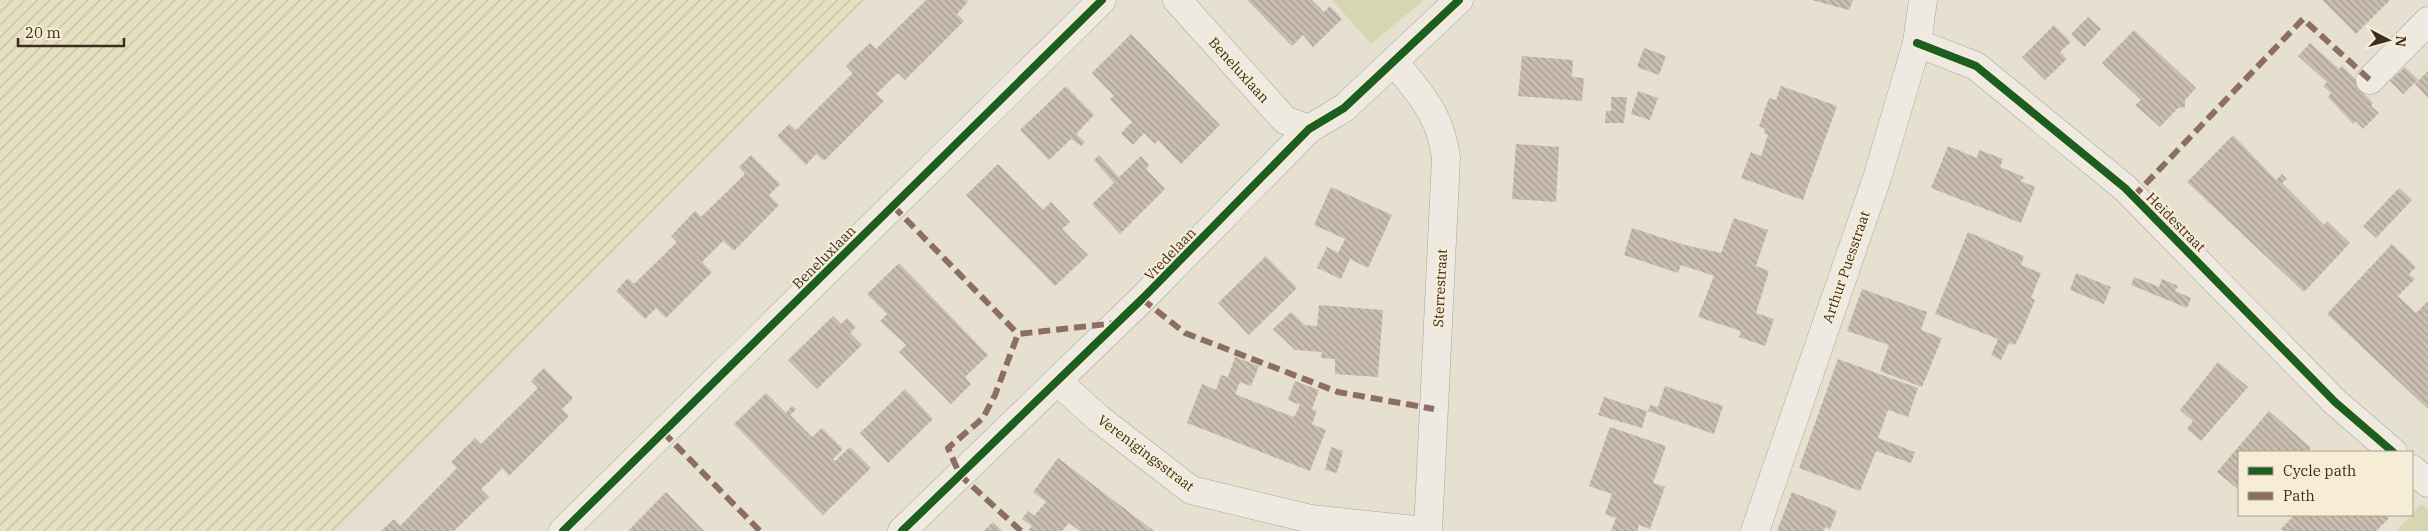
<svg xmlns="http://www.w3.org/2000/svg" width="2428" height="531" viewBox="0 0 2428 531" font-family="'IBM Plex Serif',serif">
<style>
.farmland{fill:url(#farmland-furrows)}
.grass{fill:#d6d7b2}
.building{fill:url(#building-back-hatch)}
.lines{fill:none;stroke-linecap:round;stroke-linejoin:round}
.minor-casing{stroke:#aca598;stroke-width:29}
.tertiary-casing{stroke:#aca598;stroke-width:29}
.minor{stroke:#eeeae1;stroke-width:28}
.tertiary{stroke:#eeeae1;stroke-width:28}
.quiet{stroke:#8d6e63;stroke-width:6;stroke-dasharray:12 6;stroke-linecap:butt}
.cycleway-casing{stroke:#f7edd6;stroke-width:11}
.cycleway{stroke:#1b5e20;stroke-width:8}
.labels{text-anchor:middle;stroke-width:4;stroke-linejoin:round;paint-order:stroke}
.street-label{font-size:14px;fill:#3c2d1f;stroke:#f7edd6}
</style>
<defs>
<pattern id="farmland-furrows" width="10" height="10" patternUnits="userSpaceOnUse" patternTransform="scale(1.25)"><rect width="10" height="10" fill="#e6dfc0"/><path d="M-1 1l2-2M0 10L10 0M9 11l2-2" fill="none" stroke="#c6c0a5"/></pattern>
<pattern id="building-back-hatch" width="6" height="6" patternUnits="userSpaceOnUse" patternTransform="scale(1.25)"><rect width="6" height="6" fill="#cabeb1"/><path d="M-1 5l2 2M0 0l6 6M5-1l2 2" fill="none" stroke="#a59b8f"/></pattern>
</defs>
<rect width="100%" height="100%" fill="#e6e0d0"/>
<!-- farmland -->
<path class="farmland" d="M0 0H866L336 531H0Z"/>
<!-- grass -->
<g class="grass">
<path d="M1332 0H1424L1371 44Z"/>
<path d="M2421 504 2428 510V531H2396Z"/>
</g>
<!-- building -->
<g class="building">
<path d="M926 0H966L968 2 957 14 964 21 905 80 898 73 876 94 884 101 824 161 816 154 806 165 777 136 789 124 796 130 853 73 846 66 858 54 870 43 876 49Z"/>
<path d="M1247 0H1312L1324 12 1330 6 1342 19 1313 47 1303 35 1292 46Z"/>
<path d="M1812 0H1853L1849 10Z"/>
<path d="M2322 0H2390L2356 34Z"/>
<path d="M2088 17 2101 29 2084 47 2071 34Z"/>
<path d="M2054 25 2071 42 2060 52 2067 59 2045 80 2022 57Z"/>
<path d="M2134 30 2196 88 2185 100V107L2178 108 2160 127 2135 105 2141 100 2102 63Z"/>
<path d="M1131 34 1220 125 1181 164 1158 140 1155 144 1144 133 1133 145 1121 133 1132 122 1110 99 1114 96 1092 73Z"/>
<path d="M2310 43 2339 69 2342 66 2365 88 2362 91 2373 103 2371 106 2379 113 2363 129 2356 121 2353 124 2328 97 2331 93 2323 86 2327 82 2298 56Z"/>
<path d="M1644 48 1666 56 1659 75 1637 67Z"/>
<path d="M1522 56 1573 60 1572 77 1584 78 1582 101 1518 96Z"/>
<path d="M2405 67 2418 80 2403 94 2390 81Z"/>
<path d="M2428 71V98L2415 84Z"/>
<path d="M1066 86 1094 115 1076 134 1085 142 1081 146 1071 139 1049 160 1020 130Z"/>
<path d="M1781 86 1837 106 1803 200 1741 178 1751 152 1761 156 1768 135 1764 133 1765 129 1759 126 1769 98 1776 100Z"/>
<path d="M1638 91 1658 98 1650 120 1631 114Z"/>
<path d="M1611 97H1627L1624 123H1605L1606 111H1611Z"/>
<path d="M2233 135 2276 180 2282 174 2287 179 2282 183 2324 225 2327 221 2350 243 2304 292 2187 182Z"/>
<path d="M1516 144 1559 147 1556 202 1512 199Z"/>
<path d="M1948 146 1977 158 1979 150 2003 159 2000 167 2024 177 2021 181 2035 187 2021 223 1931 188Z"/>
<path d="M751 155 780 184 769 195 779 205 734 251 723 241 702 262 712 272 666 318 656 308 645 319 616 291 628 278 634 284 677 242 671 236 695 211 701 217 745 174 739 167Z"/>
<path d="M1099 155 1119 177 1141 156 1149 165 1146 169 1165 189 1120 234 1092 204 1114 183 1094 160Z"/>
<path d="M998 164 1043 210 1051 202 1070 222 1062 229 1088 255 1055 286 966 195Z"/>
<path d="M1331 187 1392 215 1368 268 1350 259 1341 279 1317 268 1327 247 1338 253 1345 239 1314 225Z"/>
<path d="M2399 188 2412 200 2376 238 2363 226Z"/>
<path d="M1734 218 1768 230 1756 266 1769 271 1756 313 1774 319 1765 346 1739 337 1741 331 1698 317 1714 276 1681 265 1678 273 1624 255 1632 228 1685 245 1721 253Z"/>
<path d="M1968 232 2024 256 2021 265 2041 273 2031 298 2035 300 2023 329 2015 345 2009 343 2001 360 1991 355 1998 339 1935 314Z"/>
<path d="M2392 244 2416 267 2409 274 2415 279 2398 296 2416 313 2428 301V409L2327 314Z"/>
<path d="M1266 256 1297 288 1249 335 1218 303Z"/>
<path d="M899 263 988 355 965 377 971 384 951 404 899 352 906 345 880 321 887 314 867 294Z"/>
<path d="M2076 273 2111 287 2104 304 2070 290Z"/>
<path d="M2134 277 2159 287 2162 279 2178 286 2175 291 2191 298 2187 308 2131 285Z"/>
<path d="M1862 289 1927 312 1921 330 1942 338 1922 387 1880 371 1889 345 1847 331Z"/>
<path d="M1319 305 1383 310 1378 377 1335 374V359L1321 358 1322 352 1295 350 1273 329 1291 312 1305 325 1317 326Z"/>
<path d="M833 316 841 324 847 318 856 327 850 333 862 345 817 389 788 360Z"/>
<path d="M1235 357 1259 366 1251 386 1240 382 1235 394 1265 406 1294 417 1300 405 1288 400 1295 381 1319 390 1312 409 1317 411 1312 424 1326 430 1310 471 1187 423 1202 384 1216 390 1221 375 1228 377Z"/>
<path d="M1838 359 1918 388 1908 417 1888 410 1878 438 1915 452 1911 463 1876 451 1860 491 1799 468Z"/>
<path d="M2218 362 2248 387 2201 441 2187 429 2193 421 2180 410Z"/>
<path d="M544 368 573 398 562 409 569 416 509 476 502 468 492 479 481 489 489 497 454 531H381L394 519 400 526 457 468 451 462 475 438 481 444 538 388 531 381Z"/>
<path d="M1665 386 1723 406 1714 434 1648 411 1650 405 1658 407Z"/>
<path d="M905 389 933 419 888 463 860 433Z"/>
<path d="M766 393 786 413 792 406 796 409 790 415 812 437 822 428 843 449 833 459 835 461 850 447 871 468 823 515 734 424Z"/>
<path d="M1604 397 1647 411 1642 428 1598 415Z"/>
<path d="M2269 411 2311 448 2307 452H2239V490L2217 472Z"/>
<path d="M1610 427 1666 446 1653 483 1665 487 1650 529 1639 525 1637 531H1611L1616 518 1605 514 1612 494 1589 486Z"/>
<path d="M1331 447 1343 451 1337 473 1325 470Z"/>
<path d="M1058 458 1142 522 1154 531H1080L1069 523 1062 531H1028L1032 526 1022 519 1028 511 1034 516 1046 502 1033 492Z"/>
<path d="M666 492 704 531H628Z"/>
<path d="M1792 492 1837 511 1830 529 1825 527 1824 531H1777Z"/>
<path d="M2294 515H2385L2389 518 2376 531H2283L2281 529Z"/>
<path d="M993 522 1002 531H984Z"/>
</g>
<g class="lines">
<!-- minor casing -->
<g class="minor-casing">
<g id="minor">
<path d="M1177 0 1285 120 1309 129"/>
<path d="M1917 43 1976 66 2125 188 2335 402 2393 452"/>
<path d="M1394 61C1420 95 1441 114 1446 158L1428 531"/>
<path d="M2370 80 2428 21"/>
<path d="M1057 381 1098 418 1191 490 1311 519 1424 531"/>
<path d="M2412 469 2428 483"/>
<path d="M563 531 1102 0"/>
<path d="M902 531 1142 299 1309 129 1344 108 1459 0"/>
</g>
</g>
<!-- tertiary casing -->
<g class="tertiary-casing">
<path id="tertiary" d="M1755 531 1878 175 1917 43 1923 0"/>
</g>
<!-- minor -->
<use href="#minor" class="minor"/>
<!-- tertiary -->
<use href="#tertiary" class="tertiary"/>
<!-- quiet -->
<g class="quiet">
<path d="M2133 197 2303 19 2370 80"/>
<path d="M893 206 1018 334"/>
<path d="M1142 299 1185 333 1338 392 1434 409"/>
<path d="M663 432 760 531"/>
<path d="M1021 531 960 475 948 448 983 418 995 395 1018 334 1116 323"/>
</g>
<!-- cycleway casing -->
<g class="cycleway-casing">
<g id="cycleway">
<path d="M1917 43 1976 66 2125 188 2335 402 2393 452"/>
<path d="M563 531 1102 0"/>
<path d="M902 531 1142 299 1309 129 1344 108 1459 0"/>
</g>
</g>
<!-- cycleway -->
<use href="#cycleway" class="cycleway"/>
</g>
<g class="labels">
<!-- street labels -->
<g class="street-label">
<text transform="translate(1239 70) rotate(48)" y="5">Beneluxlaan</text>
<text transform="translate(2176 222) rotate(45)" y="5">Heidestraat</text>
<text transform="translate(1170 254) rotate(-46)" y="5">Vredelaan</text>
<text transform="translate(824 257) rotate(-45)" y="5">Beneluxlaan</text>
<text transform="translate(1846 267) rotate(-71)" y="5">Arthur Puesstraat</text>
<text transform="translate(1440 288) rotate(-87)" y="5">Sterrestraat</text>
<text transform="translate(1146 453) rotate(37)" y="5">Verenigingsstraat</text>
</g>
</g>
<!-- legend -->
<rect x="2238" y="451" width="175" height="65" fill="#f7edd6" stroke="#aca08d"/>
<rect x="2248" y="467" width="25" height="8" fill="#1b5e20" stroke="#aca08d"/>
<text x="2283" y="476" font-size="15" fill="#3c2d1f">Cycle path</text>
<rect x="2248" y="492" width="25" height="8" fill="#8d6e63" stroke="#aca08d"/>
<text x="2283" y="501" font-size="15" fill="#3c2d1f">Path</text>
<!-- north arrow -->
<g transform="translate(2388 40) rotate(96)" stroke="#f7edd6" stroke-width="4" paint-order="stroke">
<path d="M0-4L9 19L0 12L-9 19Z" fill="#3c2d1f"/>
<text y="-8" font-size="14" font-weight="bold" text-anchor="middle" fill="#3c2d1f">N</text>
</g>
<!-- scale -->
<path d="M18 38v8h106v-8" fill="none" stroke="#3c2d1f" stroke-width="2.5"/>
<text x="25" y="38" font-size="15" fill="#3c2d1f" stroke="#f7edd6" stroke-width="4" paint-order="stroke">20 m</text>
</svg>
